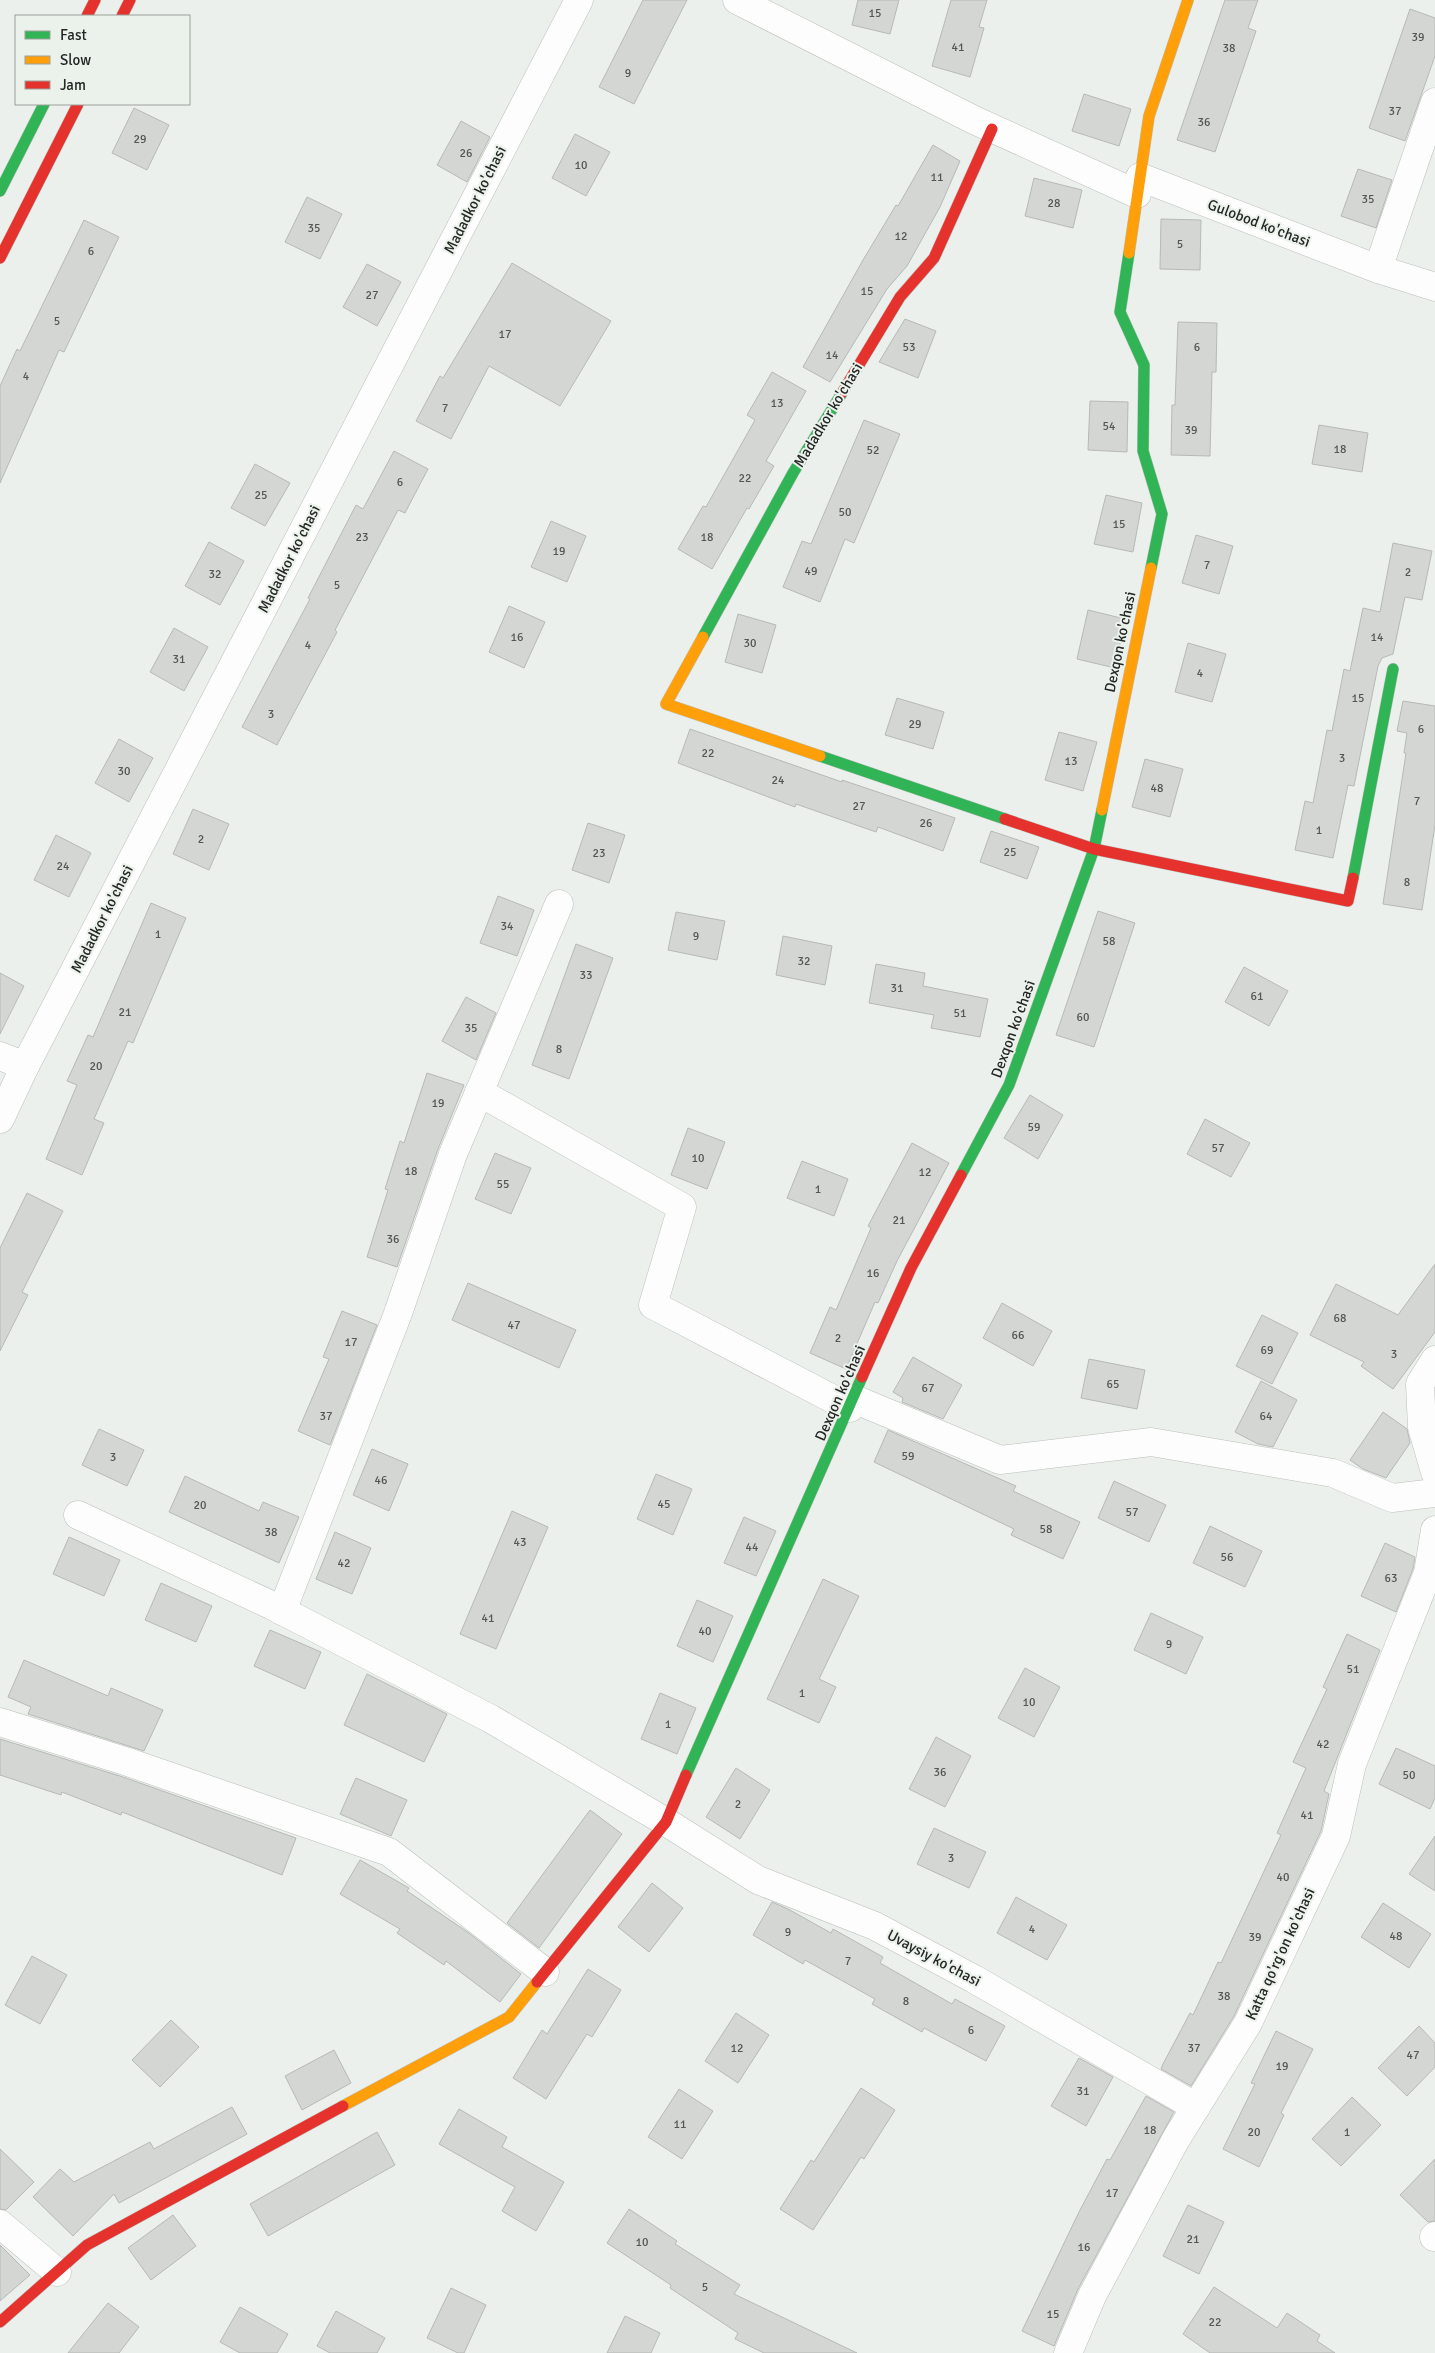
<svg xmlns="http://www.w3.org/2000/svg" width="1435" height="2353" viewBox="0 0 1435 2353" font-family="Signika,sans-serif">
<style>
.building{fill:#d3d6d3;stroke:#b6b9b6}
.lines{fill:none;stroke-linecap:round;stroke-linejoin:round}
.street-casing{stroke:#bcbfbc;stroke-width:29}
.fast-casing{stroke:#bcbfbc;stroke-width:12}
.slow-casing{stroke:#bcbfbc;stroke-width:12}
.jam-casing{stroke:#bcbfbc;stroke-width:12}
.street{stroke:#fcfdfc;stroke-width:28}
.fast{stroke:#30b455;stroke-width:11}
.slow{stroke:#ff9f0a;stroke-width:11}
.jam{stroke:#e5322d;stroke-width:11}
.labels{text-anchor:middle;stroke-width:4;stroke-linejoin:round;paint-order:stroke}
.number-label{font-size:12px;fill:#535653}
.street-label{font-size:15px;fill:#252725;stroke:#ebf1eb}
</style>
<rect width="100%" height="100%" fill="#ecf0ec"/>
<!-- building -->
<g class="building">
<path d="M643 0H687L634 104 599 87Z"/>
<path d="M858 0H899L890 34 852 25Z"/>
<path d="M951 0H987L979 27 984 28 970 77 932 66Z"/>
<path d="M1225 0H1258L1248 28 1256 31 1215 152 1177 140Z"/>
<path d="M1410 9 1435 18V56L1405 141 1369 128Z"/>
<path d="M1084 94 1131 109 1119 146 1072 131Z"/>
<path d="M134 108 169 125 147 170 112 153Z"/>
<path d="M461 121 490 137 467 182 437 165Z"/>
<path d="M575 134 610 152 586 196 552 178Z"/>
<path d="M933 145 960 161 940 207 907 266 887 289 830 382 803 367 863 260 896 205 898 206Z"/>
<path d="M1358 169 1392 180 1376 228 1341 216Z"/>
<path d="M1034 178 1082 190 1073 228 1025 216Z"/>
<path d="M307 197 342 214 320 259 285 242Z"/>
<path d="M1161 219 1201 220 1200 270 1160 269Z"/>
<path d="M84 220 119 237 64 352 59 350 0 483V386L17 349 20 351Z"/>
<path d="M512 263 611 321 560 406 489 366 451 439 416 421 440 376 443 378Z"/>
<path d="M367 264 401 282 377 326 343 307Z"/>
<path d="M905 319 936 331 918 378 879 362Z"/>
<path d="M1178 322 1217 323 1216 372H1212L1210 456 1171 455 1172 405H1175Z"/>
<path d="M772 372 806 391 766 461 774 466 749 509 747 508 712 569 678 549 703 506 706 507 755 420 747 415Z"/>
<path d="M1090 401 1128 402 1127 452 1088 450Z"/>
<path d="M864 420 900 434 854 543 845 539 820 602 783 587 802 541 811 544Z"/>
<path d="M1319 425 1368 433 1362 472 1312 464Z"/>
<path d="M394 451 428 469 405 513 398 510 335 630 337 632 277 745 242 727 310 599 308 598 356 505 363 509Z"/>
<path d="M255 464 290 483 265 526 231 508Z"/>
<path d="M1106 495 1142 503 1133 552 1094 544Z"/>
<path d="M551 521 586 536 567 582 531 567Z"/>
<path d="M1196 535 1233 546 1219 594 1182 583Z"/>
<path d="M209 542 244 561 220 605 185 586Z"/>
<path d="M1393 543 1432 551 1422 600 1405 597 1393 654 1382 658 1378 666 1354 786 1348 785 1333 858 1295 850 1305 801 1313 803 1327 730 1332 731 1344 669 1350 671 1363 608 1380 612Z"/>
<path d="M509 606 545 622 524 668 489 652Z"/>
<path d="M1088 610 1125 619 1115 668 1077 659Z"/>
<path d="M738 614 776 625 762 673 725 662Z"/>
<path d="M174 628 208 647 184 691 150 672Z"/>
<path d="M1188 643 1226 654 1212 702 1175 692Z"/>
<path d="M897 698 944 712 933 749 885 735Z"/>
<path d="M1403 701 1435 706V825L1422 910 1383 904 1406 753H1404L1407 733 1397 731Z"/>
<path d="M690 729 842 782V780L955 818 943 851 878 827 876 832 796 804 795 807 678 763Z"/>
<path d="M1059 732 1097 742 1083 791 1045 780Z"/>
<path d="M119 739 153 758 129 802 95 783Z"/>
<path d="M1145 759 1183 769 1170 817 1132 807Z"/>
<path d="M193 809 229 824 209 870 173 854Z"/>
<path d="M588 823 625 835 609 883 572 870Z"/>
<path d="M991 831 1039 847 1027 879 980 862Z"/>
<path d="M56 835 91 853 69 897 34 880Z"/>
<path d="M498 896 534 910 517 956 480 943Z"/>
<path d="M151 903 186 918 133 1043 128 1041 94 1119 104 1123 82 1175 46 1159 77 1085 67 1081 88 1035 93 1037Z"/>
<path d="M1098 911 1135 923 1094 1047 1056 1035Z"/>
<path d="M676 912 725 921 717 960 668 950Z"/>
<path d="M783 936 832 946 825 985 776 975Z"/>
<path d="M576 944 613 958 569 1079 532 1065Z"/>
<path d="M876 964 925 973 923 986 988 999 980 1037 931 1028 934 1015 869 1003Z"/>
<path d="M1244 967 1288 991 1269 1026 1225 1002Z"/>
<path d="M0 973 24 986 0 1034Z"/>
<path d="M466 997 496 1013 476 1060 442 1041Z"/>
<path d="M427 1073 464 1085 438 1149 397 1267 367 1257 388 1190 385 1189 400 1141 404 1143Z"/>
<path d="M1030 1095 1063 1115 1038 1159 1004 1138Z"/>
<path d="M1205 1119 1250 1143 1231 1177 1187 1154Z"/>
<path d="M688 1128 725 1142 707 1189 671 1175Z"/>
<path d="M912 1143 949 1163 897 1261 878 1303 875 1302 846 1369 810 1353 830 1307 836 1310 871 1228 868 1226Z"/>
<path d="M495 1153 531 1168 511 1214 475 1199Z"/>
<path d="M802 1161 848 1179 834 1216 787 1198Z"/>
<path d="M27 1193 63 1211 22 1292 28 1295 0 1351V1248Z"/>
<path d="M1435 1264V1332L1393 1389 1361 1366 1364 1362 1310 1335 1336 1284 1398 1315Z"/>
<path d="M468 1283 576 1330 559 1368 452 1320Z"/>
<path d="M1002 1303 1052 1331 1033 1366 983 1338Z"/>
<path d="M342 1311 377 1325 330 1445 298 1431 329 1359 323 1357Z"/>
<path d="M1262 1315 1298 1333 1272 1384 1236 1366Z"/>
<path d="M913 1357 962 1385 943 1419 902 1402 903 1398 893 1392Z"/>
<path d="M1089 1359 1145 1370 1137 1409 1081 1398Z"/>
<path d="M1261 1381 1297 1400 1273 1447 1258 1444 1235 1432Z"/>
<path d="M1383 1412 1407 1429 1410 1443 1386 1478 1363 1469 1350 1460Z"/>
<path d="M99 1429 144 1450 127 1486 82 1465Z"/>
<path d="M888 1430 1016 1486 1013 1491 1080 1522 1063 1559 1011 1535 1014 1529 874 1462Z"/>
<path d="M372 1449 408 1464 389 1511 353 1495Z"/>
<path d="M656 1474 692 1489 673 1535 637 1519Z"/>
<path d="M185 1476 259 1511 263 1502 299 1517 279 1563 169 1512Z"/>
<path d="M1114 1481 1166 1505 1149 1542 1098 1518Z"/>
<path d="M512 1511 548 1527 496 1649 460 1634Z"/>
<path d="M744 1517 776 1531 756 1576 724 1563Z"/>
<path d="M1210 1526 1262 1551 1245 1587 1193 1563Z"/>
<path d="M335 1532 371 1548 352 1594 316 1579Z"/>
<path d="M69 1537 120 1560 104 1596 53 1574Z"/>
<path d="M1385 1543 1415 1557 1413 1569 1396 1612 1361 1596Z"/>
<path d="M823 1579 859 1596 819 1679 836 1687 819 1723 767 1699Z"/>
<path d="M161 1583 212 1606 196 1642 145 1620Z"/>
<path d="M697 1600 733 1616 713 1662 677 1646Z"/>
<path d="M1151 1613 1203 1637 1186 1674 1134 1650Z"/>
<path d="M270 1630 321 1652 305 1689 254 1666Z"/>
<path d="M1347 1634 1380 1650 1324 1791 1329 1794 1321 1831 1234 2016 1191 2086 1161 2069 1163 2064 1190 2013 1193 2015 1218 1962 1221 1963 1281 1835 1277 1833 1306 1768 1293 1762 1327 1689 1323 1687Z"/>
<path d="M24 1660 108 1696 111 1688 163 1710 144 1751 28 1714 31 1707 8 1697Z"/>
<path d="M1025 1668 1060 1687 1034 1737 998 1718Z"/>
<path d="M367 1674 447 1714 424 1762 344 1725Z"/>
<path d="M660 1693 696 1708 677 1754 641 1739Z"/>
<path d="M936 1737 971 1756 945 1807 909 1789Z"/>
<path d="M0 1739 120 1776 296 1838 282 1875 122 1812 121 1815 62 1792 61 1795 0 1775Z"/>
<path d="M1396 1748 1435 1766V1798L1430 1809 1379 1784Z"/>
<path d="M736 1768 770 1790 740 1839 706 1817Z"/>
<path d="M356 1778 407 1800 391 1836 340 1814Z"/>
<path d="M590 1810 622 1834 539 1948 507 1923Z"/>
<path d="M934 1828 986 1852 969 1888 917 1864Z"/>
<path d="M1435 1836V1891L1409 1874Z"/>
<path d="M360 1860 409 1888 407 1891 469 1933 521 1974 500 2002 446 1961 444 1965 397 1933 400 1929 340 1894Z"/>
<path d="M652 1883 683 1908 649 1952 618 1927Z"/>
<path d="M1016 1897 1067 1925 1047 1960 997 1933Z"/>
<path d="M772 1902 788 1909 831 1933 833 1929 883 1957 880 1963 952 2004 955 1999 1005 2026 986 2061 924 2028 922 2032 872 2004 875 1999 805 1960 803 1964 753 1935Z"/>
<path d="M1383 1903 1431 1934 1409 1968 1361 1937Z"/>
<path d="M32 1956 67 1975 40 2024 5 2005Z"/>
<path d="M588 1969 621 1990 592 2037 587 2034 546 2099 513 2078 542 2030 547 2034Z"/>
<path d="M736 2013 769 2035 738 2083 705 2061Z"/>
<path d="M171 2020 199 2047 160 2087 132 2060Z"/>
<path d="M1419 2026 1435 2043V2067L1407 2096 1378 2068Z"/>
<path d="M1276 2031 1313 2049 1281 2113 1284 2115 1259 2167 1223 2149 1255 2084 1251 2083Z"/>
<path d="M334 2050 351 2083 302 2110 285 2076Z"/>
<path d="M1079 2058 1113 2077 1086 2126 1051 2106Z"/>
<path d="M861 2088 895 2110 864 2159 861 2157 813 2230 780 2209 811 2160 814 2162Z"/>
<path d="M679 2089 713 2111 682 2159 648 2137Z"/>
<path d="M1146 2096 1174 2112 1078 2289 1054 2346 1022 2331 1079 2212 1107 2159 1110 2160Z"/>
<path d="M1352 2097 1381 2125 1341 2166 1312 2139Z"/>
<path d="M232 2107 247 2134 119 2203 114 2194 73 2236 33 2197 60 2169 74 2182 150 2142 154 2149Z"/>
<path d="M459 2109 507 2137 502 2147 564 2182 536 2231 502 2211 515 2187 439 2144Z"/>
<path d="M377 2132 395 2165 268 2236 250 2204Z"/>
<path d="M0 2149 34 2182 6 2210 0 2209Z"/>
<path d="M1435 2159V2221L1428 2222 1400 2195Z"/>
<path d="M1188 2205 1224 2222 1199 2274 1163 2256Z"/>
<path d="M629 2209 677 2241 675 2244 740 2285 734 2294 857 2353H764L735 2339 738 2333 670 2288 671 2285 607 2243Z"/>
<path d="M173 2215 196 2246 151 2280 128 2248Z"/>
<path d="M0 2245 30 2275 0 2301Z"/>
<path d="M1214 2287 1277 2328 1287 2313 1320 2335 1317 2341 1335 2353H1210L1183 2334Z"/>
<path d="M451 2288 486 2305 464 2353H458L427 2338Z"/>
<path d="M108 2303 139 2327 119 2353H68Z"/>
<path d="M240 2307 288 2334 277 2353H240L220 2342Z"/>
<path d="M336 2311 385 2338 377 2353H330L317 2346Z"/>
<path d="M625 2316 660 2333 651 2353H607Z"/>
</g>
<g class="lines">
<!-- street casing -->
<g class="street-casing">
<g id="street">
<path d="M737 0 974 120 1137 194"/>
<path d="M1140 177 1378 269 1435 287"/>
<path d="M1378 269 1435 102"/>
<path d="M0 1056 25 1066"/>
<path d="M479 1092 682 1207 653 1305 850 1408"/>
<path d="M0 1119 25 1066 579 0"/>
<path d="M1435 1360 1420 1384 1422 1427 1435 1472"/>
<path d="M854 1399 1000 1460 1151 1442 1333 1473 1392 1498 1435 1493"/>
<path d="M78 1515 271 1605 491 1719 666 1822 758 1880 875 1926 974 1979 1196 2107"/>
<path d="M282 1611 397 1316 453 1154 559 904"/>
<path d="M0 1722 125 1761 389 1852 545 1972"/>
<path d="M0 2224 57 2272"/>
<path d="M1434 2237 1435 2236"/>
<path d="M1068 2353 1092 2296 1176 2139 1248 2023 1336 1836 1352 1764 1428 1573 1435 1530"/>
</g>
</g>
<!-- fast casing -->
<g class="fast-casing">
<g id="fast">
<path d="M0 191 44 104"/>
<path d="M1129 253 1120 312 1144 365 1143 451 1162 514 1151 568"/>
<path d="M703 637 793 473 842 393"/>
<path d="M820 756 1005 819"/>
<path d="M1353 878 1393 669"/>
<path d="M961 1175 1009 1085 1094 849 1102 810"/>
<path d="M686 1775 862 1377"/>
</g>
</g>
<!-- slow casing -->
<g class="slow-casing">
<g id="slow">
<path d="M1129 253 1149 116 1188 0"/>
<path d="M703 637 666 704 820 756"/>
<path d="M1102 810 1151 568"/>
<path d="M343 2106 509 2017 537 1982"/>
</g>
</g>
<!-- jam casing -->
<g class="jam-casing">
<g id="jam">
<path d="M87 16 95 0"/>
<path d="M122 16 130 0"/>
<path d="M0 258 78 104"/>
<path d="M842 393 900 297 934 258 992 129"/>
<path d="M1005 819 1094 849 1348 901 1353 878"/>
<path d="M862 1377 911 1268 961 1175"/>
<path d="M537 1982 666 1822 686 1775"/>
<path d="M0 2322 87 2245 343 2106"/>
</g>
</g>
<!-- street -->
<use href="#street" class="street"/>
<!-- fast -->
<use href="#fast" class="fast"/>
<!-- slow -->
<use href="#slow" class="slow"/>
<!-- jam -->
<use href="#jam" class="jam"/>
</g>
<g class="labels">
<!-- number labels -->
<g class="number-label">
<text x="875" y="17">15</text>
<text x="1418" y="41">39</text>
<text x="958" y="51">41</text>
<text x="1229" y="52">38</text>
<text x="628" y="77">9</text>
<text x="1395" y="115">37</text>
<text x="1204" y="126">36</text>
<text x="140" y="143">29</text>
<text x="466" y="157">26</text>
<text x="581" y="169">10</text>
<text x="937" y="181">11</text>
<text x="1368" y="203">35</text>
<text x="1054" y="207">28</text>
<text x="314" y="232">35</text>
<text x="901" y="240">12</text>
<text x="1180" y="248">5</text>
<text x="91" y="255">6</text>
<text x="867" y="295">15</text>
<text x="372" y="299">27</text>
<text x="57" y="325">5</text>
<text x="505" y="338">17</text>
<text x="909" y="351">53</text>
<text x="1197" y="351">6</text>
<text x="832" y="359">14</text>
<text x="26" y="380">4</text>
<text x="777" y="407">13</text>
<text x="445" y="412">7</text>
<text x="1109" y="430">54</text>
<text x="1191" y="434">39</text>
<text x="1340" y="453">18</text>
<text x="873" y="454">52</text>
<text x="745" y="482">22</text>
<text x="400" y="486">6</text>
<text x="261" y="499">25</text>
<text x="845" y="516">50</text>
<text x="1119" y="528">15</text>
<text x="362" y="541">23</text>
<text x="707" y="541">18</text>
<text x="559" y="555">19</text>
<text x="1207" y="569">7</text>
<text x="811" y="575">49</text>
<text x="1408" y="576">2</text>
<text x="215" y="578">32</text>
<text x="337" y="589">5</text>
<text x="517" y="641">16</text>
<text x="1377" y="641">14</text>
<text x="750" y="647">30</text>
<text x="308" y="649">4</text>
<text x="179" y="663">31</text>
<text x="1200" y="677">4</text>
<text x="1358" y="702">15</text>
<text x="271" y="718">3</text>
<text x="915" y="728">29</text>
<text x="1421" y="733">6</text>
<text x="708" y="757">22</text>
<text x="1342" y="762">3</text>
<text x="1071" y="765">13</text>
<text x="124" y="775">30</text>
<text x="778" y="784">24</text>
<text x="1157" y="792">48</text>
<text x="1417" y="805">7</text>
<text x="859" y="810">27</text>
<text x="926" y="827">26</text>
<text x="1319" y="834">1</text>
<text x="201" y="843">2</text>
<text x="1010" y="856">25</text>
<text x="599" y="857">23</text>
<text x="63" y="870">24</text>
<text x="1407" y="886">8</text>
<text x="507" y="930">34</text>
<text x="158" y="938">1</text>
<text x="696" y="940">9</text>
<text x="1109" y="945">58</text>
<text x="804" y="965">32</text>
<text x="586" y="979">33</text>
<text x="897" y="992">31</text>
<text x="1257" y="1000">61</text>
<text x="125" y="1016">21</text>
<text x="960" y="1017">51</text>
<text x="1083" y="1021">60</text>
<text x="471" y="1032">35</text>
<text x="559" y="1053">8</text>
<text x="96" y="1070">20</text>
<text x="438" y="1107">19</text>
<text x="1034" y="1131">59</text>
<text x="1218" y="1152">57</text>
<text x="698" y="1162">10</text>
<text x="411" y="1175">18</text>
<text x="925" y="1176">12</text>
<text x="503" y="1188">55</text>
<text x="818" y="1193">1</text>
<text x="899" y="1224">21</text>
<text x="393" y="1243">36</text>
<text x="873" y="1277">16</text>
<text x="1340" y="1322">68</text>
<text x="514" y="1329">47</text>
<text x="1018" y="1339">66</text>
<text x="838" y="1342">2</text>
<text x="351" y="1346">17</text>
<text x="1267" y="1354">69</text>
<text x="1394" y="1358">3</text>
<text x="1113" y="1388">65</text>
<text x="928" y="1392">67</text>
<text x="326" y="1420">37</text>
<text x="1266" y="1420">64</text>
<text x="908" y="1460">59</text>
<text x="113" y="1461">3</text>
<text x="381" y="1484">46</text>
<text x="664" y="1508">45</text>
<text x="200" y="1509">20</text>
<text x="1132" y="1516">57</text>
<text x="1046" y="1533">58</text>
<text x="271" y="1536">38</text>
<text x="520" y="1546">43</text>
<text x="752" y="1551">44</text>
<text x="1227" y="1561">56</text>
<text x="344" y="1567">42</text>
<text x="1391" y="1582">63</text>
<text x="488" y="1622">41</text>
<text x="705" y="1635">40</text>
<text x="1169" y="1648">9</text>
<text x="1353" y="1673">51</text>
<text x="802" y="1697">1</text>
<text x="1029" y="1706">10</text>
<text x="668" y="1728">1</text>
<text x="1323" y="1748">42</text>
<text x="940" y="1776">36</text>
<text x="1409" y="1779">50</text>
<text x="738" y="1808">2</text>
<text x="1307" y="1819">41</text>
<text x="951" y="1862">3</text>
<text x="1283" y="1881">40</text>
<text x="1032" y="1933">4</text>
<text x="788" y="1936">9</text>
<text x="1396" y="1940">48</text>
<text x="1255" y="1941">39</text>
<text x="848" y="1965">7</text>
<text x="1224" y="2000">38</text>
<text x="906" y="2005">8</text>
<text x="971" y="2034">6</text>
<text x="737" y="2052">12</text>
<text x="1194" y="2052">37</text>
<text x="1413" y="2059">47</text>
<text x="1282" y="2070">19</text>
<text x="1083" y="2095">31</text>
<text x="680" y="2128">11</text>
<text x="1150" y="2134">18</text>
<text x="1254" y="2136">20</text>
<text x="1347" y="2136">1</text>
<text x="1112" y="2197">17</text>
<text x="1193" y="2243">21</text>
<text x="642" y="2246">10</text>
<text x="1084" y="2251">16</text>
<text x="705" y="2291">5</text>
<text x="1053" y="2318">15</text>
<text x="1215" y="2326">22</text>
</g>
<!-- street labels -->
<g class="street-label">
<text transform="translate(475 200) rotate(-63)" y="5">Madadkor ko'chasi</text>
<text transform="translate(1259 223) rotate(21)" y="5">Gulobod ko'chasi</text>
<text transform="translate(828 415) rotate(-59)" y="5">Madadkor ko'chasi</text>
<text transform="translate(289 559) rotate(-63)" y="5">Madadkor ko'chasi</text>
<text transform="translate(1120 642) rotate(-78)" y="5">Dexqon ko'chasi</text>
<text transform="translate(102 919) rotate(-63)" y="5">Madadkor ko'chasi</text>
<text transform="translate(1013 1029) rotate(-70)" y="5">Dexqon ko'chasi</text>
<text transform="translate(840 1393) rotate(-66)" y="5">Dexqon ko'chasi</text>
<text transform="translate(1280 1954) rotate(-65)" y="5">Katta qo'rg'on ko'chasi</text>
<text transform="translate(934 1958) rotate(28)" y="5">Uvaysiy ko'chasi</text>
</g>
</g>
<!-- legend -->
<rect x="15" y="15" width="175" height="90" fill="#ebf1eb" stroke="#9ca09c"/>
<rect x="25" y="31" width="25" height="8" fill="#30b455" stroke="#9ca09c"/>
<text x="60" y="40" font-size="15" fill="#252725">Fast</text>
<rect x="25" y="56" width="25" height="8" fill="#ff9f0a" stroke="#9ca09c"/>
<text x="60" y="65" font-size="15" fill="#252725">Slow</text>
<rect x="25" y="81" width="25" height="8" fill="#e5322d" stroke="#9ca09c"/>
<text x="60" y="90" font-size="15" fill="#252725">Jam</text>
</svg>
